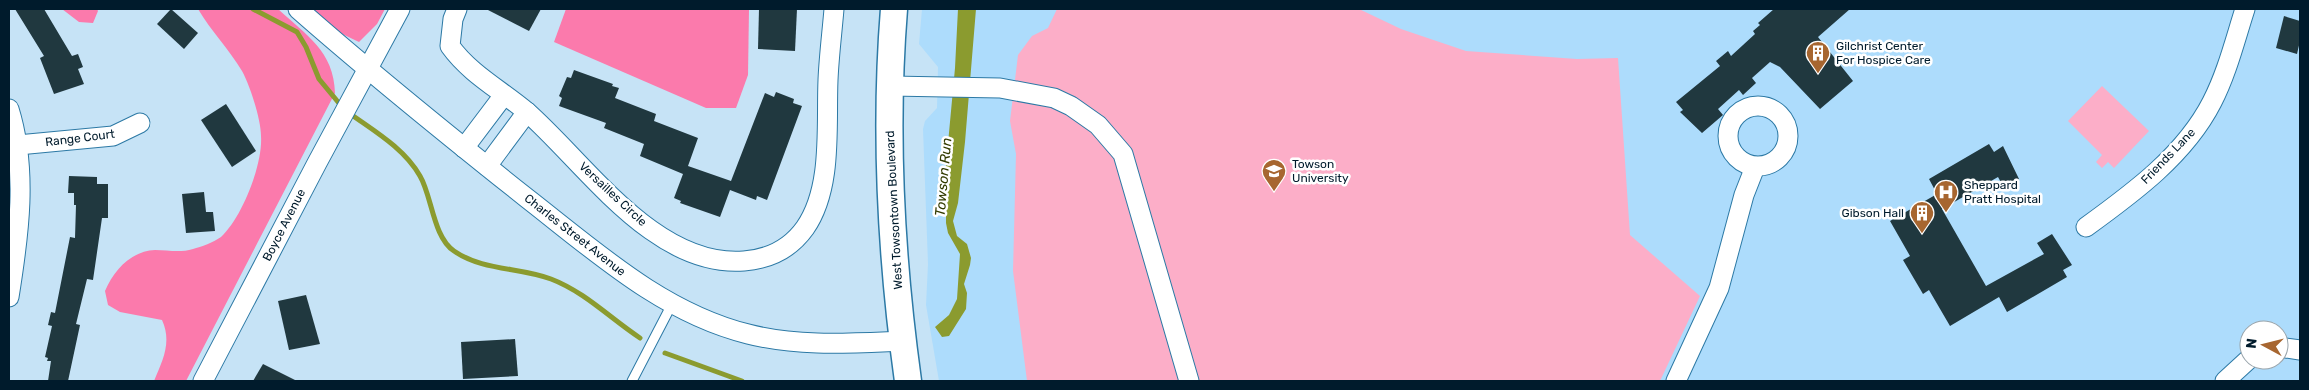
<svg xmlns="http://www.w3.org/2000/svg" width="2309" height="390" viewBox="0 0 2309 390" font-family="Rubik,sans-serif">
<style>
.built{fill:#addcfc;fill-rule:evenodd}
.green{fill:#fcaec8}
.forest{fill:#fb7aac}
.water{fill:#8b9b2f}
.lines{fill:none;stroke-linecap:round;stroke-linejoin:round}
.stream{stroke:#8b9b2f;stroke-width:5}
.building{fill:#20383f}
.service-casing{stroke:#2c79a5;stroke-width:11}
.minor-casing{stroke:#2c79a5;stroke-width:21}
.secondary-casing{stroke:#2c79a5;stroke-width:29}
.service{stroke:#fff;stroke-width:9}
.minor{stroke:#fff;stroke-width:19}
.secondary{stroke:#fff;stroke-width:26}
.labels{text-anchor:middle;stroke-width:5;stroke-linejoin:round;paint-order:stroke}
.poi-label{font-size:12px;fill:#001b2c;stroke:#fff;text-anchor:start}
.street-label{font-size:12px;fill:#001b2c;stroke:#fff}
.water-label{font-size:14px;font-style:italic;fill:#333b00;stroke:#fff}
</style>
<rect width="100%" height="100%" fill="#c6e3f6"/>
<!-- built -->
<path class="built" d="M922 9H2300V381H939L926 305 928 264 923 129 925 121 937 108 938 67 919 44ZM2249 330H2279V360H2249Z"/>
<!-- green -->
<g class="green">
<path d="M1057 9H1359L1401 29 1466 51 1577 59 1618 58 1630 235 1700 296 1660 381H1027L1013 271 1016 154 1010 121 1018 55 1032 36 1048 28Z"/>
<path d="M2102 86 2149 131 2114 168 2108 162 2102 168 2096 162 2102 155 2068 121Z"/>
</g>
<!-- forest -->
<g class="forest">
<path d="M62 9H97L98 11 93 23 79 22Z"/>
<path d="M198 9H278C306 35 334 51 335 93L186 381H154C163 360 172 342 162 320L120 312 108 305 105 291C114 270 131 251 155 250 168 250 180 253 193 249 201 247 214 242 221 237 242 218 263 164 261 136 261 120 250 85 242 71 229 49 211 31 198 9Z"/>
<path d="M313 9H385L377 24 359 42 338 32Z"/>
<path d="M566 9H749L748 75 736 108H706L554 42Z"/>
</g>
<!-- water -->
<path class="water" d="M958 9H976L965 142 958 203 953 221 957 236 967 244 971 258 970 265 964 284 967 293 966 309 949 336 942 337 935 327 949 315 957 299 960 254 948 233 946 223V165L955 68Z"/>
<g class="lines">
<!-- stream -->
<g class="stream">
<path d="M253 9 297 32 306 47 319 79 343 108"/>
<path d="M349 113C374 131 404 148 420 176 432 196 433 237 454 251 483 271 519 267 551 279 585 292 611 319 640 338"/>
<path d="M665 353 742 381"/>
</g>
</g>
<!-- building -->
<g class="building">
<path d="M15 9H44L72 56 78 54 83 67 78 69 84 84 54 94 40 58 44 56Z"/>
<path d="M171 9 198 33 184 49 157 24Z"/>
<path d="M486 9H541L529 31Z"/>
<path d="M759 9H797L795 51 758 49Z"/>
<path d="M1774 9H1850L1818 37 1853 81 1820 109 1780 67 1770 62 1752 78 1756 83 1743 95 1739 90 1718 109 1723 115 1702 133 1680 112 1683 110 1676 102 1720 66 1716 61 1728 51 1731 56 1755 34 1753 31 1760 25 1758 23Z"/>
<path d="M2284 16 2300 21V41L2297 54 2276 48Z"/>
<path d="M574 70 613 84 612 86 619 88 615 98 656 114 654 121 698 138 688 166 731 181 765 93 774 97 776 92 794 99 793 103 802 106 767 200 757 196 756 200 730 190 720 217 680 203 681 201 674 198 683 174 640 156 644 144 604 128 606 123 559 106 562 98 559 96 567 77 571 78Z"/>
<path d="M226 104 256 151 232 167 201 120Z"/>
<path d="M1989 144 1994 152 2003 146 2019 179 2004 188 1998 177 1942 209 1986 286 2044 254 2037 243 2052 234 2072 265 2063 270 2067 277 2007 312 1999 297 1950 326 1929 290 1923 294 1903 260 1910 256 1890 221 1937 194 1929 179Z"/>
<path d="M69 176 97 177V184H108V218H102L93 280 87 279 76 324 80 325 68 381H48L51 361H47L48 358 45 357 52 326 48 325 51 312 55 313 70 237 75 238 76 205H74V193H68Z"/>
<path d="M204 192 206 212H213L215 231 186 233 182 194Z"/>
<path d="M306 295 320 344 289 350 278 301Z"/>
<path d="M515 339 518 376 463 379 461 342Z"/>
<path d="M263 364 297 381H253Z"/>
</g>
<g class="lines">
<!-- service casing -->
<g class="service-casing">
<path id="service" d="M632 381 672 304"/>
</g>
<!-- minor casing -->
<g class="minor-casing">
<g id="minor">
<path d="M298 9C373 75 450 137 528 199 596 252 663 313 748 334 798 347 852 343 903 341"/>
<path d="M457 9 453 19 450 46C470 74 501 90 527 112 587 165 655 268 744 261 770 259 790 249 805 228 833 188 826 126 828 80 829 56 832 33 834 9"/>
<path d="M891 86 1000 88 1054 98 1071 106 1098 125 1123 154 1189 381"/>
<circle cx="1758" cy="136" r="30"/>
<path d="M9 109C28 170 19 235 9 297"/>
<path d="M18 145 113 136 140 123"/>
<path d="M464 148 504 95"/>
<path d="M487 166 527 112"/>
<path d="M2086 227C2133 193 2185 155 2212 102 2227 73 2235 40 2245 9"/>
<path d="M2279 347 2300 350"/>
<path d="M203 381 317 163 400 9"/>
<path d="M1676 381 1719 288 1744 195 1755 167"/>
<path d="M2225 381 2249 359"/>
</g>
</g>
<!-- secondary casing -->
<g class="secondary-casing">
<path id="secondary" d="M894 9C884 133 891 258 908 381"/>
</g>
<!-- service -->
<use href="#service" class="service"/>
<!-- minor -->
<use href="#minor" class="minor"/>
<!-- secondary -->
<use href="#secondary" class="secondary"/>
</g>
<!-- icons -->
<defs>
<g id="building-pin" transform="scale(1.25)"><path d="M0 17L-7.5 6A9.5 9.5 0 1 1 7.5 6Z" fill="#a76630" stroke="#fff"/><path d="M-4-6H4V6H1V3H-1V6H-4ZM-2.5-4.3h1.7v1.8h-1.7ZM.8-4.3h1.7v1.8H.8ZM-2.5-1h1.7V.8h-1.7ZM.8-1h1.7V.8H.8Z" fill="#fff"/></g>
<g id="university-pin" transform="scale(1.25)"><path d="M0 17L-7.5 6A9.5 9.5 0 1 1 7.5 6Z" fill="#a76630" stroke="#fff"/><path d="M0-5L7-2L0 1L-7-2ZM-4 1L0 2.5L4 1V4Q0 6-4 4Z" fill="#fff"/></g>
<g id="hospital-pin" transform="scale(1.25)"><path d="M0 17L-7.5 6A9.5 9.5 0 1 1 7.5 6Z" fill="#a76630" stroke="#fff"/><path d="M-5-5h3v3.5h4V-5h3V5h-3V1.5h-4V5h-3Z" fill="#fff"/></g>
</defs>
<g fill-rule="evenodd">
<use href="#building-pin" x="1818" y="53"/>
<use href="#university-pin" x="1274" y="171"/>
<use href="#hospital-pin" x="1946" y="192"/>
<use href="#building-pin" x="1922" y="213"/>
</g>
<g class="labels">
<!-- poi labels -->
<g class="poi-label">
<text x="1836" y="50">Gilchrist Center<tspan x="1836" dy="14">For Hospice Care</tspan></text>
<text x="1292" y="168">Towson<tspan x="1292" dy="14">University</tspan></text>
<text x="1964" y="189">Sheppard<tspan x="1964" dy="14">Pratt Hospital</tspan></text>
<text x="1904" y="217" text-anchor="end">Gibson Hall</text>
</g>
<!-- street labels -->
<g class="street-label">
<text transform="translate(80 138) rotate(-7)" y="4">Range Court</text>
<text transform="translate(2168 156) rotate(-46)" y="4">Friends Lane</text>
<text transform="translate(613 194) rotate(43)" y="4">Versailles Circle</text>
<text transform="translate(894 210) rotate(-93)" y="4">West Towsontown Boulevard</text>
<text transform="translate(284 225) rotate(-63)" y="4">Boyce Avenue</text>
<text transform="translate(575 235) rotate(38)" y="4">Charles Street Avenue</text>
</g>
<!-- water labels -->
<g class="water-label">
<text transform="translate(943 177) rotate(-85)" y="5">Towson Run</text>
</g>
</g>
<!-- border -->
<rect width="2309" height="390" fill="none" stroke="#001b2c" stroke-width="20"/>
<!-- north arrow -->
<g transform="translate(2264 345) rotate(277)"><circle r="24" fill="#ffffff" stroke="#99a4ab"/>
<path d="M0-4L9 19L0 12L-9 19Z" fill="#a76630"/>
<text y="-8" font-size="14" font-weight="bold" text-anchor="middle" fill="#001b2c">N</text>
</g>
</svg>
